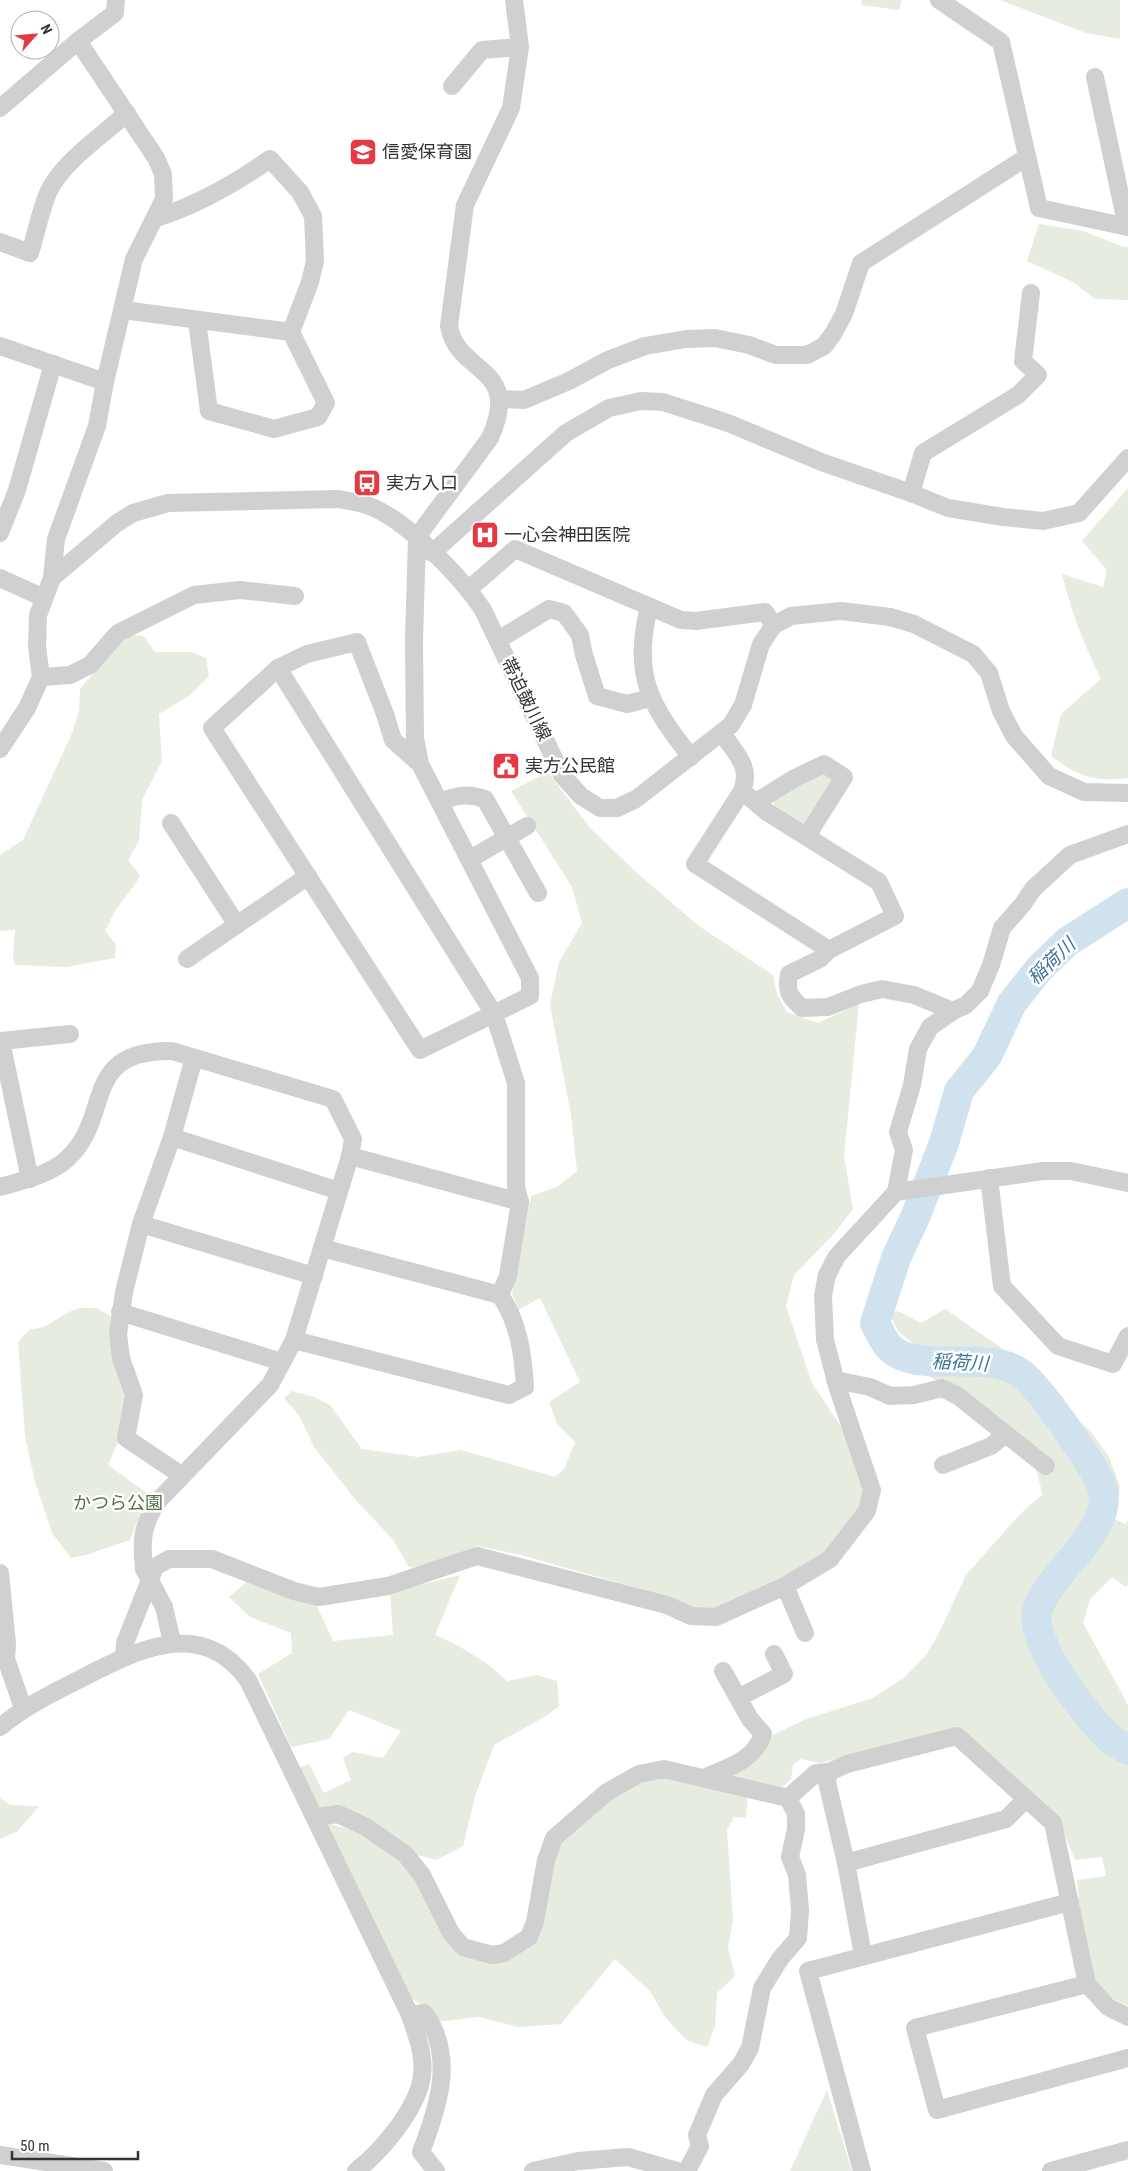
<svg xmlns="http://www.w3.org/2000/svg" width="1128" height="2171" viewBox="0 0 1128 2171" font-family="'Roboto Condensed','Noto Sans JP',sans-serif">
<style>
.green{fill:#e6ecdf}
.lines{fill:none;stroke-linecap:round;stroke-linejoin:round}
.river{stroke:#cfe2ee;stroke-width:30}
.minor{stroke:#d0d0d0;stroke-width:18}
.minor-bridge{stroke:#d0d0d0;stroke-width:18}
.labels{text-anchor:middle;stroke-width:5;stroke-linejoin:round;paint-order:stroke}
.poi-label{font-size:18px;fill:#333;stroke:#fff;text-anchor:start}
.street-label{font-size:18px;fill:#333;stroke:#fff}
.park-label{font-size:18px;fill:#56703f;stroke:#fff}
.water-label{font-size:19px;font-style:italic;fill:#3f7597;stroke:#fff}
</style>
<rect width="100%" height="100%" fill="#fff"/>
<!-- green -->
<g class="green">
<path d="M861 0H902L899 10 862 5Z"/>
<path d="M1000 0H1120V39L1086 33Z"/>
<path d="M1039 224 1083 231 1124 247H1128V300L1095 299 1073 282 1027 261Z"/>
<path d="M1128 488V778C1094 782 1079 777 1051 756L1061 714 1101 679C1084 644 1071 612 1062 574L1103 587 1107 570 1082 541Z"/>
<path d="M131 635 144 636 155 652H190L206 658 209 676 189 696 159 714 162 761 142 800 139 841 128 860 140 875 138 880 115 911 105 931 116 944 115 958 66 967 15 965 13 955 15 930 0 931V855L23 840 73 731 79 711 80 689 114 649Z"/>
<path d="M548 772 590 828 637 873 699 926 773 975 777 994 787 1012 818 1023 859 1004 844 1156 853 1209 834 1234 794 1275 786 1306 812 1383 844 1431 868 1490 864 1506 848 1530 809 1567 715 1612 688 1609 644 1590 521 1555 477 1546 422 1568 409 1567 393 1540 354 1498 314 1447 300 1417 284 1398 292 1391 314 1397 330 1405 362 1449 418 1457 461 1450 555 1477 564 1469 575 1442 557 1424 549 1402 580 1382 540 1298 518 1310 512 1293 531 1196 557 1187 577 1171 571 1115 550 1005 559 962 582 923 572 887 511 791Z"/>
<path d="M825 772 832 776 833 783 809 821 802 825 773 808 775 797Z"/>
<path d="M97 1308 112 1317 128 1395 119 1440 108 1465 148 1494 130 1540 86 1555 71 1558 52 1533 35 1482 25 1436 18 1342 30 1329C51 1329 57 1315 77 1309 83 1307 91 1308 97 1308Z"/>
<path d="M945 1309 1038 1373 1056 1399 1091 1432 1109 1457 1120 1487 1114 1519 1126 1524 1128 1519V1584L1126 1587 1112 1577 1090 1599 1083 1623 1128 1705V2006C1118 2002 1106 1996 1099 1987 1083 1966 1080 1907 1077 1880L1106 1876 1102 1857 1075 1860 1062 1828 960 1728 820 1763 801 1759 793 1765 791 1779 778 1792 723 1773 763 1750 773 1735 806 1719 873 1698 905 1677 926 1655 938 1635 966 1575 1020 1514 1042 1495C1040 1477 1030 1449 1017 1436 993 1411 958 1392 928 1376L915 1345 898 1331 889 1312 898 1311 921 1323Z"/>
<path d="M460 1575 435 1635C462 1647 486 1660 507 1681L537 1675 557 1681 559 1706 546 1716 494 1745 475 1796 463 1846 436 1860 410 1853 320 1808 299 1768 309 1764 324 1793 351 1780 343 1758 352 1752 383 1758 401 1731 349 1710 329 1739 291 1747 258 1674 292 1653 291 1633 250 1617 229 1597 248 1581 316 1604 333 1641 393 1635 390 1592Z"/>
<path d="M664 1777 748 1793 746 1818 734 1817 727 1830 733 1921 728 1947 735 1976 717 1993 715 2026 707 2047 686 2040 665 2017 650 1991 615 1959 561 2024 518 2027 479 2017 437 2022 430 2010 409 1997 326 1823 364 1833 397 1851 477 1959 533 1942 560 1840 587 1813 643 1778Z"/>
<path d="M0 1798 10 1805 39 1806 18 1831 0 1839Z"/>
<path d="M827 2090 852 2171H790Z"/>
</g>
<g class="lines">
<!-- river -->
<path class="river" d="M1128 903 1067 942 1040 968 1012 1003 987 1056 959 1091 944 1143 916 1215 896 1258 875 1323C879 1330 883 1340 888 1346 916 1376 982 1349 1019 1372 1038 1384 1091 1462 1101 1484 1119 1529 1046 1573 1037 1612 1030 1644 1088 1720 1112 1740 1117 1744 1123 1747 1128 1750"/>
<!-- minor -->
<g class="minor">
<path d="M939 0 1001 42 1039 208 1128 227"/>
<path d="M1095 77 1127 227"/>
<path d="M452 86 482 50 520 47"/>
<path d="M0 108 78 41 115 13 116 0"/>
<path d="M0 242 30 253C36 234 40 212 48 193 61 163 103 135 127 113"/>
<path d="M123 310 291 332 310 282 315 261 313 216 300 192 270 159C234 184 198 205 156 218"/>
<path d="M197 321 209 411 274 429 318 417 326 403 291 332"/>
<path d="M0 346 105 382"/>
<path d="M499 399 524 400 569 381 608 360 645 346 686 339 715 338 749 345 776 355H807L824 346 833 334 844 314 861 263 1027 157"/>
<path d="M911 493 923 453 1018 395 1038 375 1023 361 1031 293"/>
<path d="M0 533 17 490 53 364"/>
<path d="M432 553 566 433 609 408 641 401 663 402 728 423 824 463 911 493 948 508 1003 517 1043 521 1079 513 1128 458"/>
<path d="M0 578 44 598"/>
<path d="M52 578 56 539 97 426 105 382 134 259 164 199 163 174 156 158 78 41"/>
<path d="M469 589 515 549 681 620 696 621 765 612 774 625"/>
<path d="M649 607C632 676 650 705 691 757"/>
<path d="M498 640 549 609 564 613 580 635 584 655 597 696 627 704 650 698"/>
<path d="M278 668 494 1014 516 1083V1187L520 1202 508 1276 500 1295C519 1323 523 1354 525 1387L509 1395 294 1340"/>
<path d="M41 677 70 675 90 665 118 633 194 595 240 590 295 596"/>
<path d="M722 733C735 753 752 766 742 791L695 864 829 950 895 916 879 882 767 812 742 791"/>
<path d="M0 749 27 708 41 677 37 646 38 615 52 578 117 523 133 513 168 503 337 499C350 501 362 502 374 508 409 523 462 578 483 610L562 775 581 796 600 808H617L636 799 731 725 743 705 761 644 774 625 791 616 841 611 890 617 914 624 973 654 989 673 1001 711 1014 736 1049 776 1084 792 1128 793"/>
<path d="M420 764 393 740 385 714 357 642 307 654 278 668 212 728 420 1050 530 996V978L420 764 415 738 414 641 417 537 490 438C523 365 457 375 449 326L465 205 511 108 520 47 514 0"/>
<path d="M440 802C456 795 468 793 485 799L538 893"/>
<path d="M756 802 795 778 824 764 844 777 807 836"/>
<path d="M171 823 237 925"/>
<path d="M470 859 527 826"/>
<path d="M829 950 820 959 789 974C786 992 789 996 802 1008L828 1007 861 994 882 989 914 995 953 1011"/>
<path d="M187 959 308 876"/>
<path d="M172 1137 339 1191"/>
<path d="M350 1156 520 1202"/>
<path d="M989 1178 1002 1286 1058 1346 1113 1364 1128 1336"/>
<path d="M30 1179 1 1041 70 1034"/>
<path d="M0 1187C22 1181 49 1175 67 1159 114 1116 79 1050 172 1051L333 1099 353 1139 350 1156 294 1340 270 1385 157 1502C142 1527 141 1540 144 1569"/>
<path d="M896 1192 904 1150 898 1132 912 1085 918 1049 930 1027 953 1011 966 1005 980 991 991 965 1002 928 1023 904 1033 889 1070 855 1128 834"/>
<path d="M141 1224 314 1276"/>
<path d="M322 1248 500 1295"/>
<path d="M120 1312 282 1362"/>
<path d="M835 1380 870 1387 890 1396 914 1395 942 1388 958 1396 1046 1466"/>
<path d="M943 1465 991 1446 1006 1434"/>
<path d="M181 1475 126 1438 134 1395 121 1358 118 1334 124 1292 141 1224 172 1137 194 1058"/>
<path d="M0 1573 7 1644 6 1659 23 1708"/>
<path d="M785 1586 805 1633"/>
<path d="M164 1607 172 1642"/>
<path d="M124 1657 125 1643 155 1567 169 1559H212L294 1591 319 1597 388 1586 477 1556 667 1605 691 1616 716 1617 785 1586 830 1559 867 1511 872 1490 838 1389 825 1340 823 1296 827 1275 837 1256 896 1192 1043 1171H1071L1128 1183"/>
<path d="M738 1698 784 1674 774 1654"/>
<path d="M0 1727C25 1706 53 1693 82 1678 137 1650 201 1616 248 1680L410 2015C416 2034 425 2055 422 2075 419 2107 381 2152 356 2171"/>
<path d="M704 1778C729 1767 754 1761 763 1734L750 1719 723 1671"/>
<path d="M788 1798 816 1773 829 1772"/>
<path d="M316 1817 338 1814 366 1827 405 1854 422 1875 451 1933 463 1947 492 1955 504 1953 529 1937 535 1922 546 1860 554 1838 607 1792 639 1774 664 1769 788 1798"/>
<path d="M846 1863 1006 1819 1026 1799"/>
<path d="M863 1955 846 1863 827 1782 829 1772 847 1764 957 1736 1053 1823 1087 1984 1108 2007 1128 2017"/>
<path d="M1087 1984 915 2028 937 2110 1128 2058"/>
<path d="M410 2015 424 2013C456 2055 438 2108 421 2152L436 2171"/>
<path d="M0 2155 104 2171"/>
<path d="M533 2171 578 2161 628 2157 677 2171"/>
<path d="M687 2171 700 2146 697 2135 714 2095 741 2064 750 2048 762 1988 780 1959 798 1938 800 1910 797 1875 790 1857 796 1829V1814L788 1798"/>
<path d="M862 2171 808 1971 1070 1902"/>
<path d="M1051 2171 1128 2150"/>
</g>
<!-- minor-bridge -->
<path class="minor-bridge" d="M144 1569 164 1607"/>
</g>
<!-- icons -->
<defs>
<g id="school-square" transform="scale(1.4375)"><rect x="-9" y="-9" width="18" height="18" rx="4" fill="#e63946" stroke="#fff"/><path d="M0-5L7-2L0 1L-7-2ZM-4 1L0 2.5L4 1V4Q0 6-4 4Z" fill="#fff"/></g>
<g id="bus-square" transform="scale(1.4375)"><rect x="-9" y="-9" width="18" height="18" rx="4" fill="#e63946" stroke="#fff"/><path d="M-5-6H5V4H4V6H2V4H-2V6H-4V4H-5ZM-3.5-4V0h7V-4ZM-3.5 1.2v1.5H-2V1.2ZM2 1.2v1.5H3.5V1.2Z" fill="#fff"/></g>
<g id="hospital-square" transform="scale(1.4375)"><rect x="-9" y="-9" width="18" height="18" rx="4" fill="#e63946" stroke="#fff"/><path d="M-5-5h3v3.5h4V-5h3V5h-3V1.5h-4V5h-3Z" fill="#fff"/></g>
<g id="civic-square" transform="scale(1.4375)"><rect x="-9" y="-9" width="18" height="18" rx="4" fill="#e63946" stroke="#fff"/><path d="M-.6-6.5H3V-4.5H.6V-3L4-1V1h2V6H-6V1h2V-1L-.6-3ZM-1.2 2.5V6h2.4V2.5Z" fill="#fff"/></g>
</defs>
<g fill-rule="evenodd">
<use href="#school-square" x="363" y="152"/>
<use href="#bus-square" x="367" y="483"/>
<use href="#hospital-square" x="485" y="535"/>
<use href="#civic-square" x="506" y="766"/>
</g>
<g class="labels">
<!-- poi labels -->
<g class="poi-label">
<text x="382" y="158">信愛保育園</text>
<text x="386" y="489">実方入口</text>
<text x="504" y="541">一心会神田医院</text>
<text x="525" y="772">実方公民館</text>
</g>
<!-- street labels -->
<g class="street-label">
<text transform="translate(526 699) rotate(64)" y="6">帯迫皷川線</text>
</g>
<!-- park labels -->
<g class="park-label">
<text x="118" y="1509">かつら公園</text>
</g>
<!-- water labels -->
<g class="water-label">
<text transform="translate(1051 961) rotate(-44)" y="7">稲荷川</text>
<text transform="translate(960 1362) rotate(3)" y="7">稲荷川</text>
</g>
</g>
<!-- north arrow -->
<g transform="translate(35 35) rotate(63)"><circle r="24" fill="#ffffff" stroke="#adadad"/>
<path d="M0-4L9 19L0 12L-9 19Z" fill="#e63946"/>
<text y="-8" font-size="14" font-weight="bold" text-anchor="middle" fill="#333333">N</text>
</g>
<!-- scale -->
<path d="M12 2151v8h126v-8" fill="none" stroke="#333333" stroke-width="2.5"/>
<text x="20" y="2151" font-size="15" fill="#333333" stroke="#ffffff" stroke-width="4" paint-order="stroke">50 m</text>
</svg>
